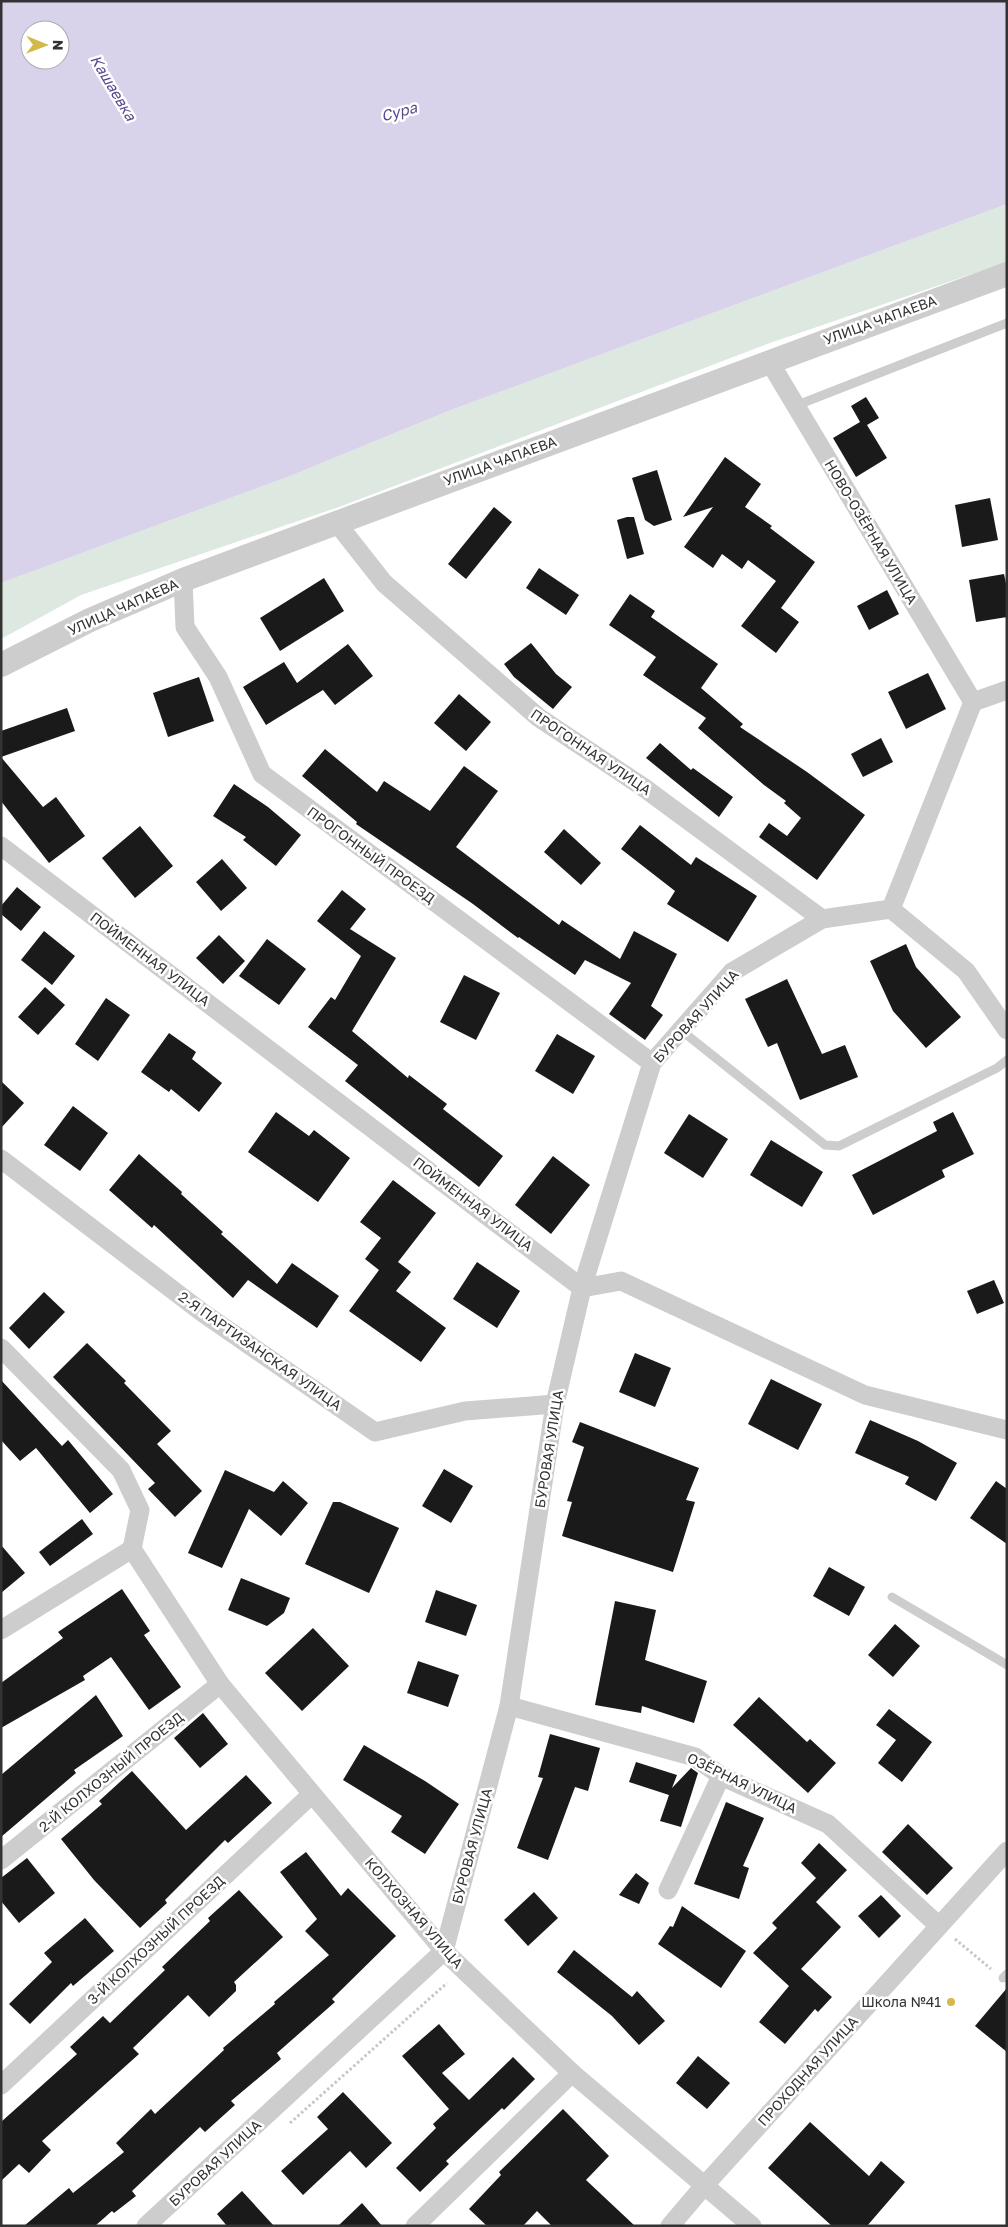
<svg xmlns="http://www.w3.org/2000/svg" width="1008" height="2227" viewBox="0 0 1008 2227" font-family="'Golos Text',sans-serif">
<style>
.green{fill:#dde8e1}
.water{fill:#d8d2eb;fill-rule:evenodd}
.building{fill:#1a1a1a}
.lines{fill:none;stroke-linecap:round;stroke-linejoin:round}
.path{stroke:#c7c7c7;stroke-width:3;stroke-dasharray:2.5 2.5;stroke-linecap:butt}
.service{stroke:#cdcdcd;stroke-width:9}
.minor{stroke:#cdcdcd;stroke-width:19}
.tertiary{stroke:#cdcdcd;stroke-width:24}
.poi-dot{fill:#d4b94a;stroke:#fff;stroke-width:2}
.labels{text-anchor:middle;stroke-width:5;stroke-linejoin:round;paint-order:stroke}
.street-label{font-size:14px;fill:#333;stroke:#fff}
.poi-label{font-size:14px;fill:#333;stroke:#fff;text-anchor:end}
.water-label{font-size:15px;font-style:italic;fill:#5b488e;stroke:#fff}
</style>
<rect width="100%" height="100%" fill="#fff"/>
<!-- green -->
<path class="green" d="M1007 204V262L767 344 339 507 81 595 1 639V583L290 476 451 410Z"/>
<!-- water -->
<path class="water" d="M1 1H1007V204L451 410 290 476 1 583ZM30 30H60V60H30Z"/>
<!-- building -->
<g class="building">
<path d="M866 397 879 418 867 425 887 458 856 477 833 438 860 422 851 406Z"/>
<path d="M725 457 761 484 745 507 772 526 770 528 815 562 781 608 799 622 776 653 741 626 776 581 748 560 742 569 722 554 713 568 684 547 713 507 683 517Z"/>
<path d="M657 470 672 520 654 526 645 520 632 478Z"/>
<path d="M990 498 998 540 962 547 955 505Z"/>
<path d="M494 507 512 522 466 579 448 564Z"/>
<path d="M627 517H634L644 554 627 559 617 520Z"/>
<path d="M539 568 579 595 566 615 526 588Z"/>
<path d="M1004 574 1007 588V617L976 622 969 580Z"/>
<path d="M324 578 344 611 280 651 260 618Z"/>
<path d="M887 590 899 614 869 630 857 606Z"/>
<path d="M630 594 655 611 651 617 718 664 701 688 743 724 740 727 807 772 865 815 817 880 759 837 769 823 787 836 801 818 784 803 786 801 764 785 698 728 706 718 643 675 656 657 609 625Z"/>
<path d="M531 643 556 674 572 687 553 709 514 677 504 664Z"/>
<path d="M348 644 373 676 335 705 323 690 266 725 243 687 284 662 297 683Z"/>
<path d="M928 673 946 709 906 729 888 692Z"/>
<path d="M199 677 214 721 168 737 153 693Z"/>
<path d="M459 694 491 722 466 751 434 723Z"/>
<path d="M67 708 75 731 1 757V731Z"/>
<path d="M881 738 893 762 863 777 851 754Z"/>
<path d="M660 743 691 770 693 768 733 797 719 817 646 758Z"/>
<path d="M325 749 377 792 384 781 430 811 464 766 498 791 456 847 559 925 562 920 620 959 634 931 677 954 651 1006 663 1015 645 1040 609 1014 631 983 585 960 575 975 519 937 518 938 473 904 356 824 357 822 302 776Z"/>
<path d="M1 757 43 807 56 797 85 836 49 863 1 801Z"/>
<path d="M234 784 268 807 301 835 276 866 243 840 246 837 213 816Z"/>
<path d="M640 825 691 865 696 857 757 896 728 942 667 904 675 891 621 849Z"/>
<path d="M140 826 173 866 135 898 102 858Z"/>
<path d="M564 829 601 863 581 885 544 852Z"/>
<path d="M222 859 247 888 221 911 196 882Z"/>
<path d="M17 887 41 907 21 931 1 914V906Z"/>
<path d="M342 890 366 909 350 929 396 958 352 1031 408 1078 409 1075 447 1104 443 1109 503 1156 479 1187 345 1081 358 1065 308 1027 331 997 335 1000 361 956 317 921Z"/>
<path d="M44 931 75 956 52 985 21 960Z"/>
<path d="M219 935 245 961 223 984 196 958Z"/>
<path d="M267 939 306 969 279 1005 239 976Z"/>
<path d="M906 944 916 967 961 1017 926 1048 893 1011 870 961Z"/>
<path d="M464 975 500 993 476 1040 440 1022Z"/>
<path d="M787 979 822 1054 845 1045 858 1077 800 1100 777 1043 768 1047 745 999Z"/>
<path d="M45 987 65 1005 38 1035 18 1017Z"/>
<path d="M106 998 130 1015 98 1061 75 1044Z"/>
<path d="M169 1033 196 1052 192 1059 222 1083 199 1112 171 1089 169 1092 141 1072Z"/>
<path d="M557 1034 595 1056 573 1094 535 1071Z"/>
<path d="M1 1081 24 1103 1 1128Z"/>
<path d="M73 1106 108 1133 80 1171 44 1145Z"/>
<path d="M276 1112 309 1136 314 1130 350 1158 318 1202 248 1152Z"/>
<path d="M953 1112 974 1154 942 1170 945 1177 873 1215 852 1175 937 1131 933 1122Z"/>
<path d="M689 1114 728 1139 703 1178 664 1153Z"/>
<path d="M771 1140 823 1172 802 1207 750 1175Z"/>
<path d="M139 1154 182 1192 181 1194 223 1232 221 1234 277 1284 292 1263 339 1296 317 1328 248 1280 233 1298 154 1225 152 1228 109 1190Z"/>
<path d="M553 1156 590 1185 551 1234 515 1205Z"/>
<path d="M393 1180 436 1213 398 1262 411 1272 396 1291 446 1328 421 1362 349 1311 379 1270 365 1259 381 1238 360 1222Z"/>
<path d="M477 1262 520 1291 497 1328 453 1299Z"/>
<path d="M994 1280 1004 1303 977 1314 967 1291Z"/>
<path d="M44 1292 65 1312 29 1349 9 1328Z"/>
<path d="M87 1343 126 1381 124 1383 171 1431 157 1444 202 1491 175 1517 148 1489 155 1483 53 1377Z"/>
<path d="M635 1353 671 1368 655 1407 619 1392Z"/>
<path d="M771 1379 822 1404 798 1450 748 1424Z"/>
<path d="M1 1380 62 1446 68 1440 113 1494 90 1513 36 1448 20 1461 1 1440Z"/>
<path d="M870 1420 918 1441 957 1463 936 1501 905 1484 909 1477 855 1453Z"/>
<path d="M580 1422 699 1468 686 1500 695 1502 673 1572 562 1536 572 1502 567 1501 584 1447 572 1442Z"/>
<path d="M444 1469 473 1486 451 1523 422 1506Z"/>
<path d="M225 1470 274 1492 283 1481 308 1503 281 1536 249 1509 222 1568 188 1553Z"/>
<path d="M996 1481 1007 1489V1544L970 1518Z"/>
<path d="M333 1502H340L399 1528 369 1593 305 1564Z"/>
<path d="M82 1519 93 1534 50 1566 39 1552Z"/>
<path d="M1 1545 25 1573 1 1593Z"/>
<path d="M829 1567 865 1587 849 1616 813 1596Z"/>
<path d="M241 1578 290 1598 284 1613 267 1626 228 1610Z"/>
<path d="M122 1589 150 1631 144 1635 181 1687 149 1710 111 1657 83 1676 85 1680 1 1728V1683L63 1638 58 1632Z"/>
<path d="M436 1590 477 1605 466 1636 425 1622Z"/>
<path d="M615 1601 656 1610 645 1660 707 1681 694 1723 642 1706 641 1713 595 1705Z"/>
<path d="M895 1624 920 1646 893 1677 868 1655Z"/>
<path d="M313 1628 349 1666 302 1711 265 1673Z"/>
<path d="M418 1661 459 1675 448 1707 407 1693Z"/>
<path d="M96 1695 123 1736 74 1770 76 1773 1 1837V1775Z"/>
<path d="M759 1697 807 1742 810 1739 836 1763 808 1793 733 1725Z"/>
<path d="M889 1709 932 1742 902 1782 878 1763 896 1740 876 1725Z"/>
<path d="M203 1713 228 1744 200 1768 174 1738Z"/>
<path d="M550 1734 600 1748 588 1791 575 1787 548 1860 517 1848 543 1778 538 1777Z"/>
<path d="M364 1745 425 1781 459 1804 425 1854 391 1832 402 1816 343 1780Z"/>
<path d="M636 1762 677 1775 672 1788 691 1768 698 1773 681 1827 660 1821 669 1795 629 1782Z"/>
<path d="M132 1771 186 1830 246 1775 272 1803 228 1843 225 1840 165 1900 167 1903 140 1928 94 1880 61 1839 102 1804 99 1801Z"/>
<path d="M726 1802 764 1818 743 1866 749 1868 739 1899 694 1884Z"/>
<path d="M908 1824 953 1868 927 1895 882 1852Z"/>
<path d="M819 1843 847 1870 816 1902 841 1927 801 1969 832 1997 818 2012 815 2009 785 2044 759 2022 789 1986 753 1953 777 1928 772 1923 816 1878 801 1863Z"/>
<path d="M306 1852 341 1896 348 1888 396 1936 332 1999 335 2002 277 2053 281 2059 231 2101 235 2105 205 2132 200 2127 132 2191 136 2196 114 2213 112 2211 95 2226H24L69 2188 73 2193 124 2152 116 2143 151 2109 155 2114 224 2050 223 2048 275 2004 274 2002 329 1955 305 1931 317 1919 280 1872Z"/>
<path d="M27 1858 55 1893 19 1923 1 1901V1878Z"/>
<path d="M636 1873 649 1883 639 1904 619 1895Z"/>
<path d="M239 1890 283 1937 234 1982 236 1985V1991L209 2017 188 1995 133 2048 139 2054 42 2141 51 2150 29 2173 19 2164 1 2181V2122L77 2054 70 2047 103 2016 110 2023 165 1970 162 1967 210 1921 208 1918Z"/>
<path d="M534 1892 558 1918 528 1946 504 1920Z"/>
<path d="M881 1895 901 1916 879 1938 858 1916Z"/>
<path d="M682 1906 746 1951 721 1988 658 1944 670 1926 673 1927Z"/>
<path d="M85 1918 114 1951 73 1986 71 1983 30 2024 9 2004 52 1962 44 1953Z"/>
<path d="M574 1950 632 1997 637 1991 665 2021 639 2045 612 2016 557 1972Z"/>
<path d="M1007 1988V2052L975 2026Z"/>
<path d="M439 2024 465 2054 442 2073 469 2100 513 2057 535 2079 504 2110 502 2108 446 2161 449 2164 420 2192 396 2168 436 2128 433 2124 449 2109 402 2056Z"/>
<path d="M698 2056 730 2083 707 2109 676 2083Z"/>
<path d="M343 2092 392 2143 366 2168 350 2151 303 2195 281 2171 328 2129 317 2117Z"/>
<path d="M563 2109 609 2156 586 2180 635 2226H552L537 2211 523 2226H487L469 2209 501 2175 499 2172Z"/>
<path d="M810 2122 869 2176 881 2161 905 2182 867 2226H832L768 2168Z"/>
<path d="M242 2191 274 2226H227L217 2214Z"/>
<path d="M362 2203 382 2226H338Z"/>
</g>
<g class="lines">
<!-- path -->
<g class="path">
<path d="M955 1939 991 1969"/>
<path d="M290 2123 447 1983"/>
</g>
<!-- service -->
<g class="service">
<path d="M795 406 1007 323"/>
<path d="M682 1031 825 1145 839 1146 997 1068 1007 1060"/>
<path d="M892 1597 1007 1665"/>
<path d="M1003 1978 1007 1974"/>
</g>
<!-- minor -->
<g class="minor">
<path d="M769 361 973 702"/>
<path d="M336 522 384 583 538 717 643 787 822 919"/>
<path d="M183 580 185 627 218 677 262 774 652 1063"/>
<path d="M973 702 1007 690"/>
<path d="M1 846 582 1288 621 1281 865 1395 1007 1430"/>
<path d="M891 909 966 971 1007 1030"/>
<path d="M1 1159 203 1313 375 1432 465 1411 555 1404"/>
<path d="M1 1348 121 1470 140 1510 132 1549"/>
<path d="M132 1549 220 1684 444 1951 572 2073 752 2226"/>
<path d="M1 1630 132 1549"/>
<path d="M509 1706 695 1757 721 1776 828 1824 939 1926"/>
<path d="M1 1860 220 1684"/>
<path d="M668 1890 721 1776"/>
<path d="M1 2085 311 1795"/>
<path d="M146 2226 444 1951 509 1706 555 1404 582 1288 652 1063 732 972 822 919 891 909 973 702"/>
<path d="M415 2226 572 2073"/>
<path d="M670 2226 704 2186 1007 1851"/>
</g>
<!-- tertiary -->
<path class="tertiary" d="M1 665 90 620 183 580 1007 274"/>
</g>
<!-- markers -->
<circle class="poi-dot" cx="951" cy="2002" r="5"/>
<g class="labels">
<!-- street labels -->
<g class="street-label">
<text transform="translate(880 320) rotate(-20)" y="5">УЛИЦА ЧАПАЕВА</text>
<text transform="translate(500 461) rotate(-20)" y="5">УЛИЦА ЧАПАЕВА</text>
<text transform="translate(871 532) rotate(59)" y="5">НОВО-ОЗЁРНАЯ УЛИЦА</text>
<text transform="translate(123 607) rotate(-24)" y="5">УЛИЦА ЧАПАЕВА</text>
<text transform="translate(591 752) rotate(34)" y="5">ПРОГОННАЯ УЛИЦА</text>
<text transform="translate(371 855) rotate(36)" y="5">ПРОГОННЫЙ ПРОЕЗД</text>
<text transform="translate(150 959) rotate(37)" y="5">ПОЙМЕННАЯ УЛИЦА</text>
<text transform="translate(696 1016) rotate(-48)" y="5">БУРОВАЯ УЛИЦА</text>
<text transform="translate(473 1204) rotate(37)" y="5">ПОЙМЕННАЯ УЛИЦА</text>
<text transform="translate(260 1351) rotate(35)" y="5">2-Я ПАРТИЗАНСКАЯ УЛИЦА</text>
<text transform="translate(549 1449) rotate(-81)" y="5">БУРОВАЯ УЛИЦА</text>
<text transform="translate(111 1772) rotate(-39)" y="5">2-Й КОЛХОЗНЫЙ ПРОЕЗД</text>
<text transform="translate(742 1783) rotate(26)" y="5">ОЗЁРНАЯ УЛИЦА</text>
<text transform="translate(472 1846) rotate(-75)" y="5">БУРОВАЯ УЛИЦА</text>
<text transform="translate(414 1913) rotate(49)" y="5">КОЛХОЗНАЯ УЛИЦА</text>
<text transform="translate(156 1940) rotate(-43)" y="5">3-Й КОЛХОЗНЫЙ ПРОЕЗД</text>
<text transform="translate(808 2071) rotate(-48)" y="5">ПРОХОДНАЯ УЛИЦА</text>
<text transform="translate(215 2163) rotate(-43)" y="5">БУРОВАЯ УЛИЦА</text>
</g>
<!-- poi labels -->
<g class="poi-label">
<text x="941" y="2007">Школа №41</text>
</g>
<!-- water labels -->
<g class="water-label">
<text transform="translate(113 88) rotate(59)" y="5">Кашаевка</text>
<text transform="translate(399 112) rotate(-15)" y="5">Сура</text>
</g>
</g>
<!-- border -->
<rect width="1008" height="2227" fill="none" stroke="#333333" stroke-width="5"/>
<!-- north arrow -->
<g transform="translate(45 45) rotate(91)"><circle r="24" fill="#ffffff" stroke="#adadad"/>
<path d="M0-4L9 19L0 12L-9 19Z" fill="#d4b94a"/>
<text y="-8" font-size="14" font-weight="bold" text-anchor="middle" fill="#333333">N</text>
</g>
</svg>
